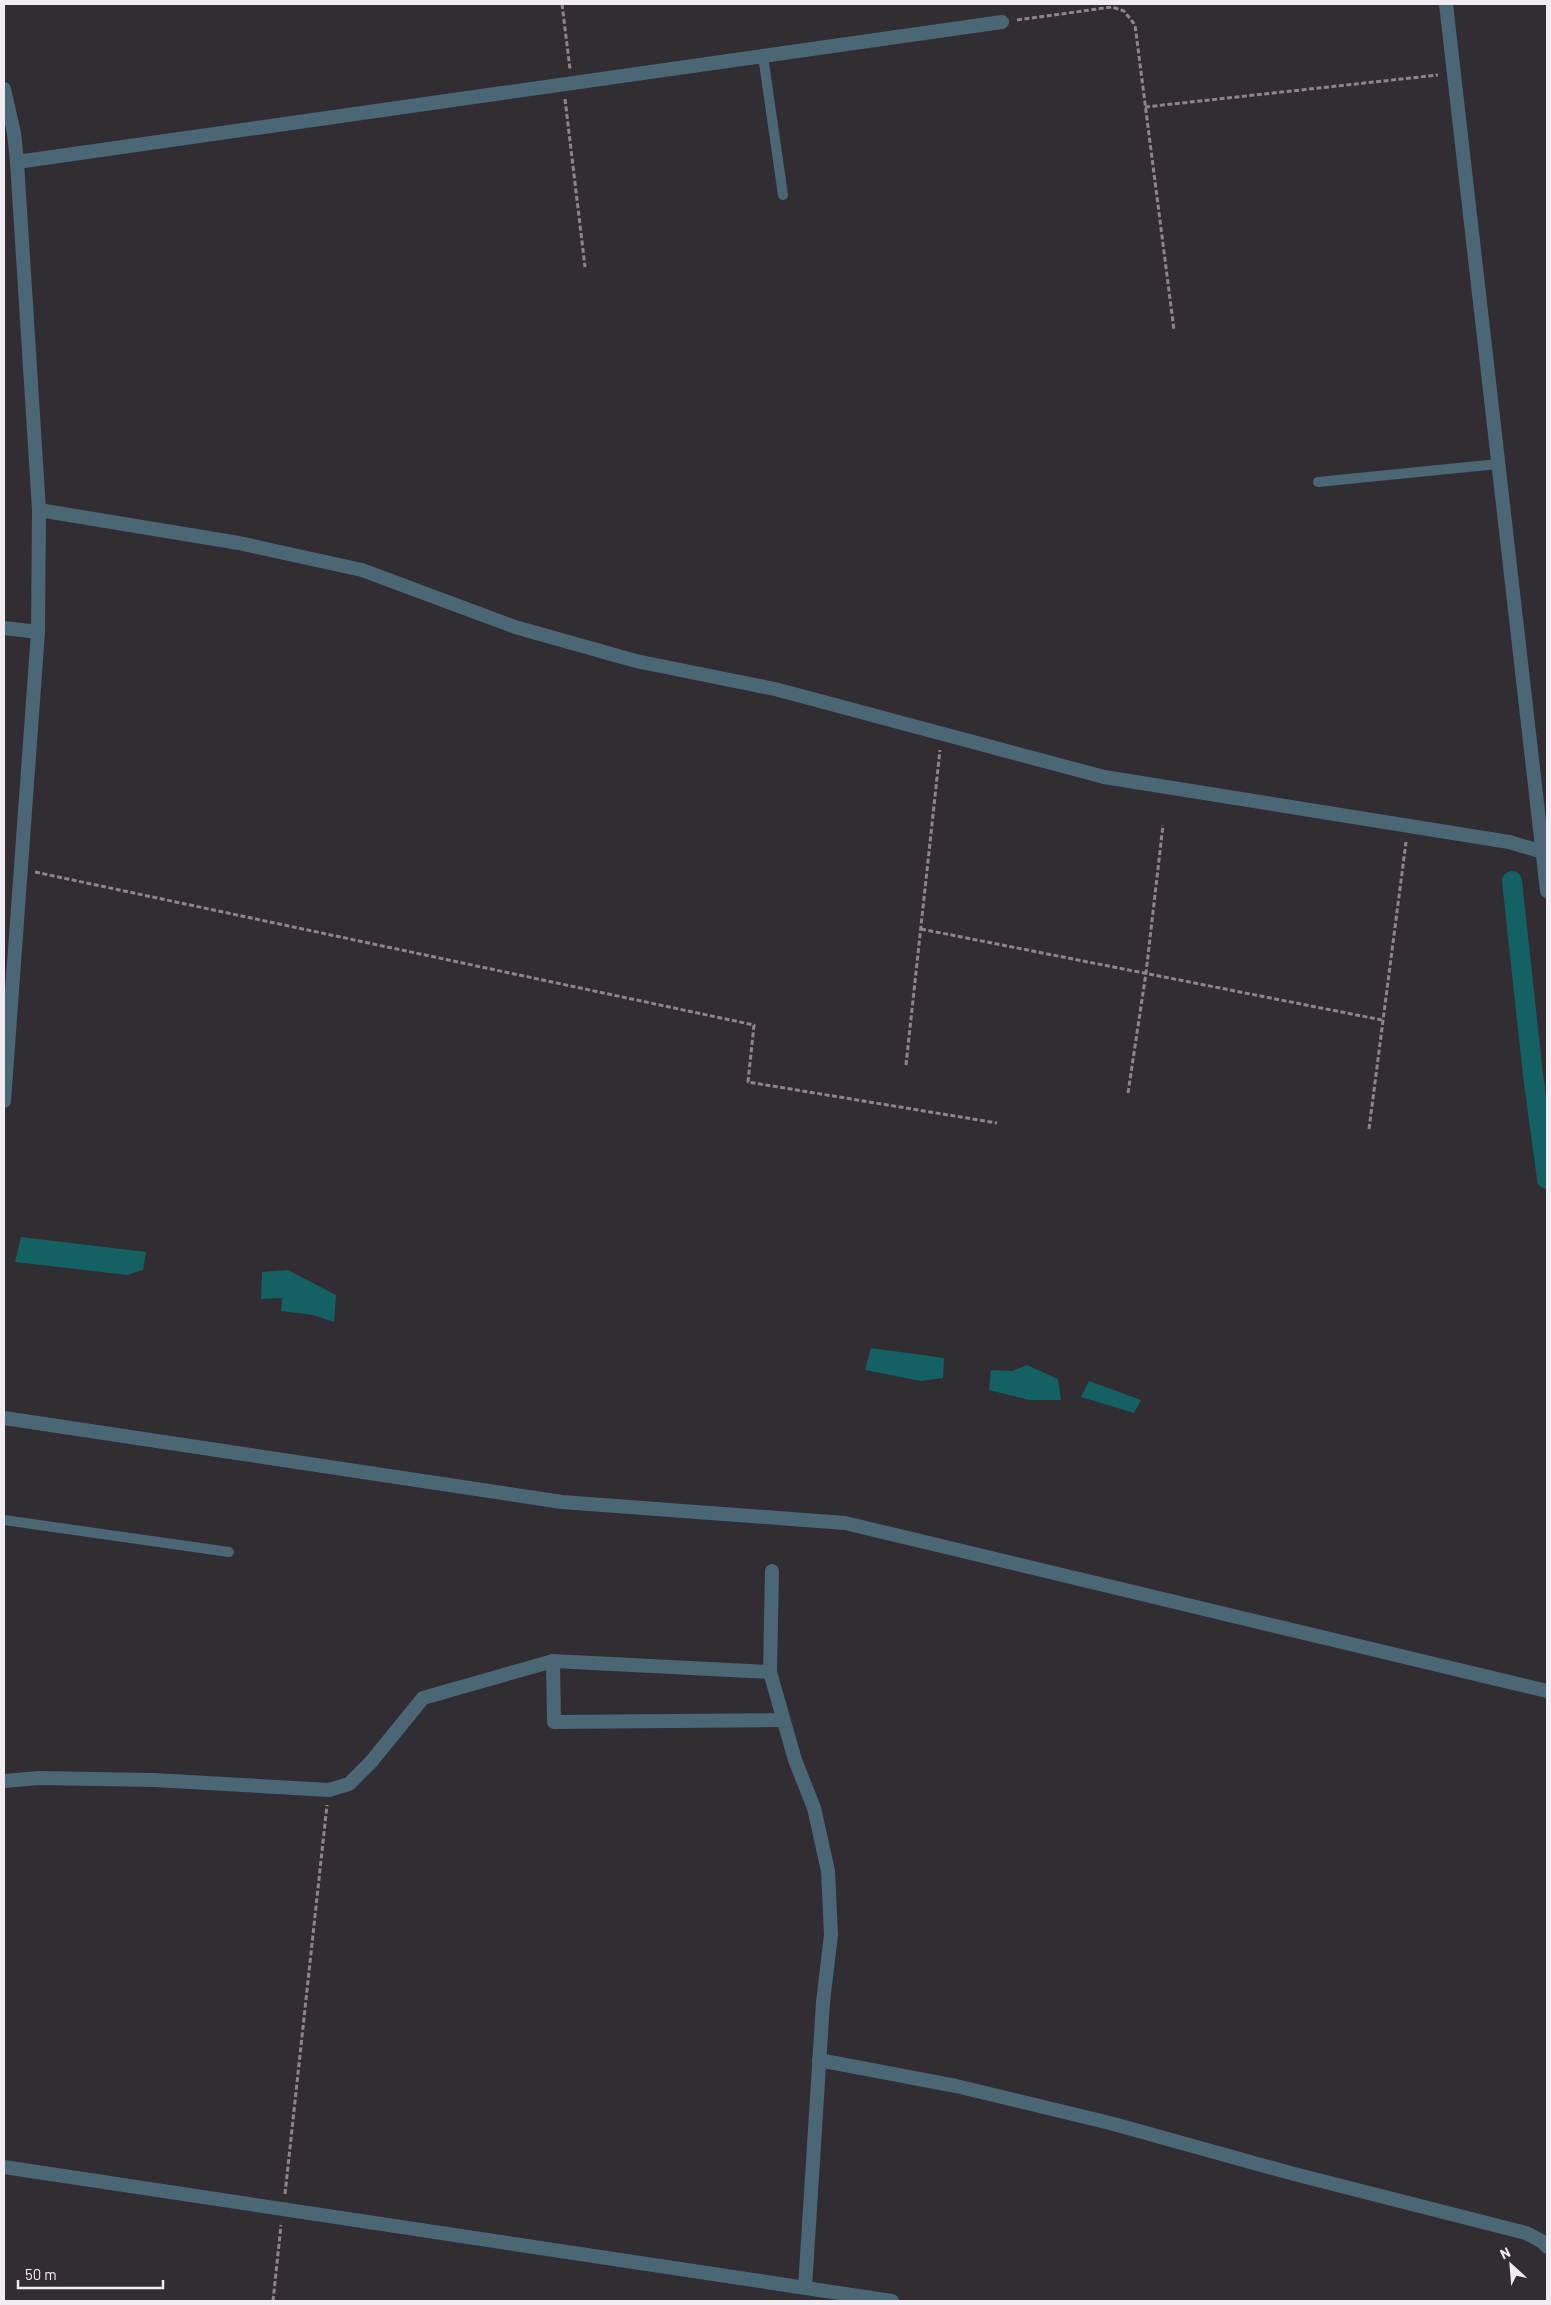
<svg xmlns="http://www.w3.org/2000/svg" width="1551" height="2305" viewBox="0 0 1551 2305" font-family="Barlow,sans-serif">
<style>
.water{fill:#146164}
.lines{fill:none;stroke-linecap:round;stroke-linejoin:round}
.canal{stroke:#146164;stroke-width:20}
.path{stroke:#8c868c;stroke-width:3;stroke-dasharray:5 2.5;stroke-linecap:butt}
.service{stroke:#4b6675;stroke-width:10}
.minor{stroke:#4b6675;stroke-width:14}
</style>
<rect width="100%" height="100%" fill="#322c33"/>
<!-- water -->
<g class="water">
<path d="M21 1237 146 1252 143 1270 127 1275 15 1262Z"/>
<path d="M288 1270 336 1295 334 1322 313 1315 281 1311 282 1298 261 1299 262 1272Z"/>
<path d="M871 1348 944 1358 943 1378 921 1381 865 1370Z"/>
<path d="M1027 1365 1058 1379 1061 1400H1029L989 1390 991 1370 1012 1371Z"/>
<path d="M1089 1381 1141 1400 1134 1413 1081 1397Z"/>
</g>
<g class="lines">
<!-- canal -->
<path class="canal" d="M1512 881 1533 1075 1547 1179"/>
<!-- path -->
<g class="path">
<path d="M562 4 570 69"/>
<path d="M1017 20 1112 7 1124 11 1135 25 1174 330"/>
<path d="M565 99 585 267"/>
<path d="M1145 107 1438 75"/>
<path d="M35 872 754 1025 748 1082 997 1123"/>
<path d="M921 929 1382 1020"/>
<path d="M906 1065 940 750"/>
<path d="M1128 1093 1146 973 1163 825"/>
<path d="M1369 1129 1406 842"/>
<path d="M285 2194 327 1805"/>
<path d="M273 2301 281 2225"/>
</g>
<!-- service -->
<g class="service">
<path d="M763 56 783 195"/>
<path d="M1318 482 1498 464"/>
<path d="M4 1520 229 1552"/>
</g>
<!-- minor -->
<g class="minor">
<path d="M1446 4 1547 891"/>
<path d="M4 89 14 133 17 162 39 510 38 632 4 1101"/>
<path d="M17 162 1002 22"/>
<path d="M39 510 239 543 362 570 515 627 636 661 775 689 1104 777 1509 842 1547 853"/>
<path d="M4 628 38 632"/>
<path d="M4 1418 562 1502 845 1523 1547 1691"/>
<path d="M772 1571 770 1672 795 1760 814 1808 828 1871 831 1935 823 2002 805 2288"/>
<path d="M553 1661 554 1722 783 1720"/>
<path d="M4 1781 39 1778 154 1780 329 1790 349 1784 371 1762 423 1698 553 1661 770 1672"/>
<path d="M819 2060 956 2086 1110 2123 1294 2174 1526 2233 1543 2242 1547 2247"/>
<path d="M4 2167 892 2301"/>
</g>
</g>
<!-- border -->
<rect width="1551" height="2305" fill="none" stroke="#f1ecf1" stroke-width="10"/>
<!-- north arrow -->
<g transform="translate(1511 2265) rotate(334)" stroke="#322c33" stroke-width="4" paint-order="stroke">
<path d="M0-4L9 19L0 12L-9 19Z" fill="#f1ecf1"/>
<text y="-8" font-size="14" font-weight="bold" text-anchor="middle" fill="#f1ecf1">N</text>
</g>
<!-- scale -->
<path d="M18 2280v8h145v-8" fill="none" stroke="#f1ecf1" stroke-width="2.5"/>
<text x="25" y="2280" font-size="15" fill="#f1ecf1" stroke="#322c33" stroke-width="4" paint-order="stroke">50 m</text>
</svg>
